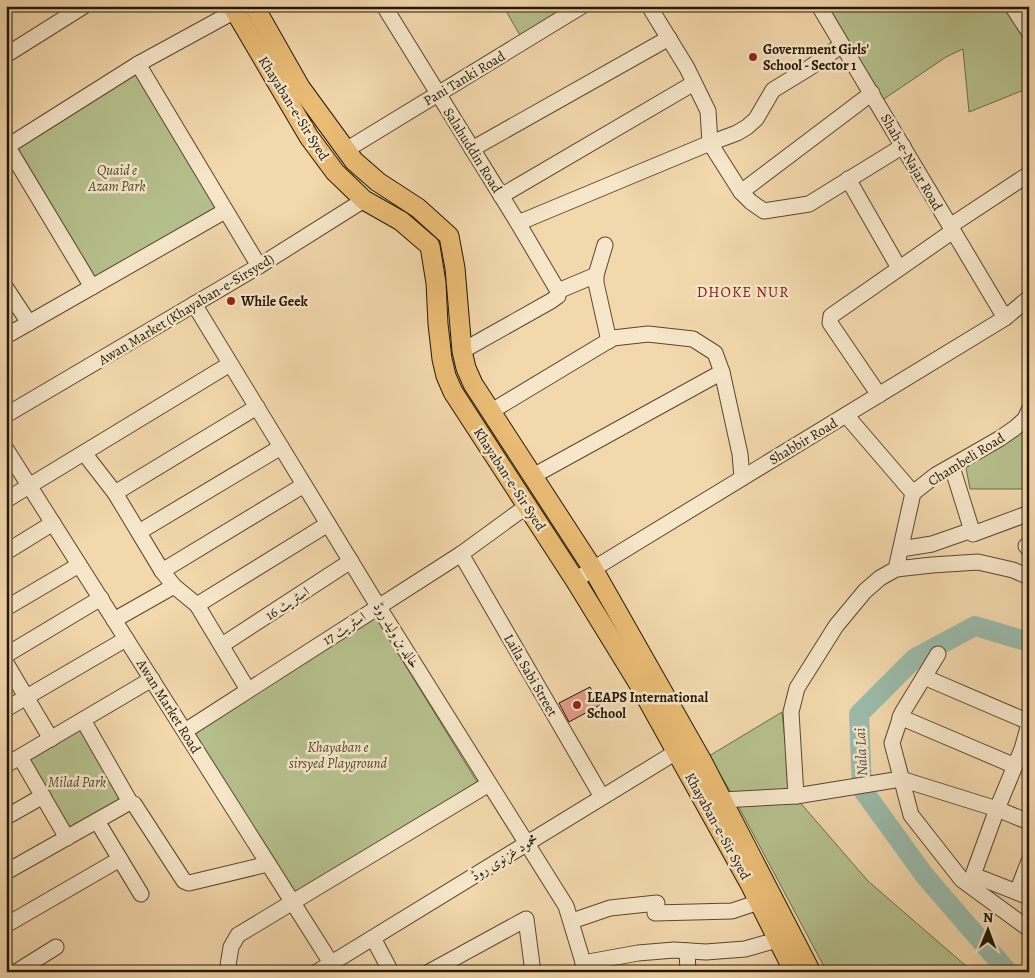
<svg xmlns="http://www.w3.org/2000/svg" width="1035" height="978" viewBox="0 0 1035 978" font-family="Alegreya,Amiri,serif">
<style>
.green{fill:#b6c08d;stroke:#6d6c49}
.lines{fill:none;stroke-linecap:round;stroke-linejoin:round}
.river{stroke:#9bbaab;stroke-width:20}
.building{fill:#e69b8c;stroke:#241705}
.minor-casing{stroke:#58472f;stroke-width:17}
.major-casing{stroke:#241705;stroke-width:21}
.minor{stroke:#f7e6ca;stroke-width:15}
.major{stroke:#eabc76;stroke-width:19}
.poi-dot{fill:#8f2418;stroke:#f7e6ca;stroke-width:2}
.labels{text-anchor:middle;stroke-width:5;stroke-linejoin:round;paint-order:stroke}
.poi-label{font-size:14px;font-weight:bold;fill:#241705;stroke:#f7e6ca;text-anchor:start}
.street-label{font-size:14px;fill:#241705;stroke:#f7e6ca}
.park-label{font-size:14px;font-style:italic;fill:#504a2e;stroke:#f7e6ca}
.neighbourhood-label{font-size:15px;letter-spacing:1px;fill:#7a1f14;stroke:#f7e6ca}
.water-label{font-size:15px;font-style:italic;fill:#4e503f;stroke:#f7e6ca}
</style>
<rect width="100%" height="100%" fill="#f3d8ad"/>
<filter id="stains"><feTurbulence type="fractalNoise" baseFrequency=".004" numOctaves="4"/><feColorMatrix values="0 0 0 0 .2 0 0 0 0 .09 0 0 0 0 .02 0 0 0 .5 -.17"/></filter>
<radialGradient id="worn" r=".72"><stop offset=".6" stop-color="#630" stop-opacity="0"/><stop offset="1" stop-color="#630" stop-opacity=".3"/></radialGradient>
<!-- green -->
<g class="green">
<path d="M503 6H582L524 42Z"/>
<path d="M826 6H1010L1029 32V88L969 112 963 49 946 57 878 103Z"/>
<path d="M138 64 225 211 92 287 8 146Z"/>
<path d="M1029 426V489H970L966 468Z"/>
<path d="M375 616 477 782 295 894 194 734Z"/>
<path d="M782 712 790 789 732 794 709 756Z"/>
<path d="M81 725 127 800 69 833 25 760Z"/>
<path d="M797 799 868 881 973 972H827L735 800Z"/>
</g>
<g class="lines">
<!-- river -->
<path class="river" d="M1008 972 925 876 862 789 859 714 915 658 975 626 1029 642"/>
</g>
<!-- building -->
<path class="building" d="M590 687 600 705 569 722 559 703Z"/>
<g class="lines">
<!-- minor casing -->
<g class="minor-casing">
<g id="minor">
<path d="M384 6 518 223 558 291V296L551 301 462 351"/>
<path d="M649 6 687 68 708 111 710 143 741 192 751 202 764 211 809 204 903 146"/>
<path d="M819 6 1005 318"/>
<path d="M1012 6 1029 32"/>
<path d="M6 55 84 6"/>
<path d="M138 64 259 266"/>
<path d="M6 144 92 287"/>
<path d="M8 146 138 64 235 11"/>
<path d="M472 149 669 38"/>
<path d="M346 150 582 6"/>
<path d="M848 179 899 268"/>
<path d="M741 192 872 93"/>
<path d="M501 196 694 83"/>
<path d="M518 223 710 143 737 133 747 127 756 119 773 90 809 68 842 45"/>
<path d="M950 226 1029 174"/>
<path d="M605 245 596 275V283L609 341"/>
<path d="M6 288 29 323"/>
<path d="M558 291 596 275"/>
<path d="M194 304 378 606 566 906 586 972"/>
<path d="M6 336 225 211"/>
<path d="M879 395 830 323 831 316 953 231"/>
<path d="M490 412 613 338 648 334 693 339 715 353 722 372 740 454 742 478"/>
<path d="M6 415 259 266 364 200"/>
<path d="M846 415 913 493"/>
<path d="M6 449 331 963"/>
<path d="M84 453 115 493 162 571 174 586 197 605 248 690"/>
<path d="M952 467 973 534 1027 514"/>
<path d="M533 476 722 372"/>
<path d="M115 493 257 407"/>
<path d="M6 500 230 364"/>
<path d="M139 532 281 447"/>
<path d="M1026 546 1029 549"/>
<path d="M901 549 932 544 972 530"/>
<path d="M6 552 53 523"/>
<path d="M461 554 602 797"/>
<path d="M896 569 913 493 936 475 999 439 1015 428 1025 419 1029 410"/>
<path d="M162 571 304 485"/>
<path d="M575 580 1005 318 1029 298"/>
<path d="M197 605 328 524"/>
<path d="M6 608 79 565"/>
<path d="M114 620 174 586"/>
<path d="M222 645 351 561"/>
<path d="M938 654 902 713 892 743 911 815 962 880 1029 929"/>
<path d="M6 655 101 598"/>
<path d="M6 663 51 739"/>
<path d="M924 677 1029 722"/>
<path d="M6 709 126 639"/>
<path d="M900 717 1015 766"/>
<path d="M83 720 130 802 134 804 184 881 189 883 268 864"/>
<path d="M1029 724 1022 749 997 809 973 875 1029 897"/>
<path d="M185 731 461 554 527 506"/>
<path d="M20 757 67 838"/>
<path d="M6 765 152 679"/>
<path d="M796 796 791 712 797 688 836 626 865 591 880 578 896 569 932 565 978 562 1013 570 1029 577"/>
<path d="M722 800 796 796 901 779 997 809 1029 822"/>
<path d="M6 817 43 796"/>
<path d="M97 821 141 894"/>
<path d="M6 872 130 802"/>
<path d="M1017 892 1029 861"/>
<path d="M572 921 610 908 657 903 655 913 732 911 759 902"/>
<path d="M6 925 120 859"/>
<path d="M373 938 391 972"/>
<path d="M687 951 688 972"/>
<path d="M583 963 638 953 674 950 706 952 745 949 777 940"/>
<path d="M16 972 56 947"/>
<path d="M227 972 231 947 238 935 489 784"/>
<path d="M317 972 686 746"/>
<path d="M429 972 526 919 533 972"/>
</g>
</g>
<!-- major casing -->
<g class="major-casing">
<g id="major">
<path d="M232 6 309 137 335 172 364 200 401 221 430 246 436 283 438 324 442 359 446 376 453 392 575 580 637 681 751 886 794 972"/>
<path d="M254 6 300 87 354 161 378 182 418 208 449 236 455 268 462 351 466 368 473 384 593 569 702 761 811 972"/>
</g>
</g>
<!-- minor -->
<use href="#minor" class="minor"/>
<!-- major -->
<use href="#major" class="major"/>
</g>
<!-- markers -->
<g class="poi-dot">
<circle cx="753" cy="57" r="5"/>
<circle cx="231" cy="301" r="5"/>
<circle cx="577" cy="705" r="5"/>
</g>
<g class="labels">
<!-- poi labels -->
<g class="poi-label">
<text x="763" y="54">Government Girls'<tspan x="763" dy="16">School - Sector 1</tspan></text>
<text x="241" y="306">While Geek</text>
<text x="587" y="702">LEAPS International<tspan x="587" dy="16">School</tspan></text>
</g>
<!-- street labels -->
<g class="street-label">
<text transform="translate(464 78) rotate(-31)" y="5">Pani Tanki Road</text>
<text transform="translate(294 108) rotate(58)" y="5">Khayaban-e-Sir Syed</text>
<text transform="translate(473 150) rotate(58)" y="5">Salahuddin Road</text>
<text transform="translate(912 162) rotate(60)" y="5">Shah-e-Najar Road</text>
<text transform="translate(186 309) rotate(-31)" y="5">Awan Market (Khayaban-e-Sirsyed)</text>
<text transform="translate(803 441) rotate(-31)" y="5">Shabbir Road</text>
<text transform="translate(966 459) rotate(-32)" y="5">Chambeli Road</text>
<text transform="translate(510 479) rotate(57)" y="5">Khayaban-e-Sir Syed</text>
<text transform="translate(287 603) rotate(-33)" y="5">اسٹریٹ 16</text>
<text transform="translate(344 628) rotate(-33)" y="5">اسٹریٹ 17</text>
<text transform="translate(397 635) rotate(58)" y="5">خالد بن ولید روڈ</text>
<text transform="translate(531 675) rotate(60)" y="5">Laila Sabi Street</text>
<text transform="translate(169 706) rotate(58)" y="5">Awan Market Road</text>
<text transform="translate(718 826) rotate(61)" y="5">Khayaban-e-Sir Syed</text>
<text transform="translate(504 857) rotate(-32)" y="5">محمود غزنوی روڈ</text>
</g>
<!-- park labels -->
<g class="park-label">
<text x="117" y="175">Quaid e<tspan x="117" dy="16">Azam Park</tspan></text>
<text x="338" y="752">Khayaban e<tspan x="338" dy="16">sirsyed Playground</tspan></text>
<text x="77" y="787">Milad Park</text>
</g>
<!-- neighbourhood labels -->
<g class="neighbourhood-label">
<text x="743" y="297">DHOKE NUR</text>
</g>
<!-- water labels -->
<g class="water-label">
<text transform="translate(861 752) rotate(-93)" y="5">Nala Lai</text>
</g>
</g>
<!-- margin -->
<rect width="1035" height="978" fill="none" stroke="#f3d8ad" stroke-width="25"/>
<rect x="8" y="8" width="1020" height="963" fill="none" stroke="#241705" stroke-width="2.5"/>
<rect x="12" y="12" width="1010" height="953" fill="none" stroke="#241705"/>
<!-- north arrow -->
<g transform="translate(988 930) rotate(1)" stroke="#f7e6ca" stroke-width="4" paint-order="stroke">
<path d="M0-4L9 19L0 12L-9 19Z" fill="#241705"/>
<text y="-8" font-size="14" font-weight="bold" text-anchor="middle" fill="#241705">N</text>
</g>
<rect width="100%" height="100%" filter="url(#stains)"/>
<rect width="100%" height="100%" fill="url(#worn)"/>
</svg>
